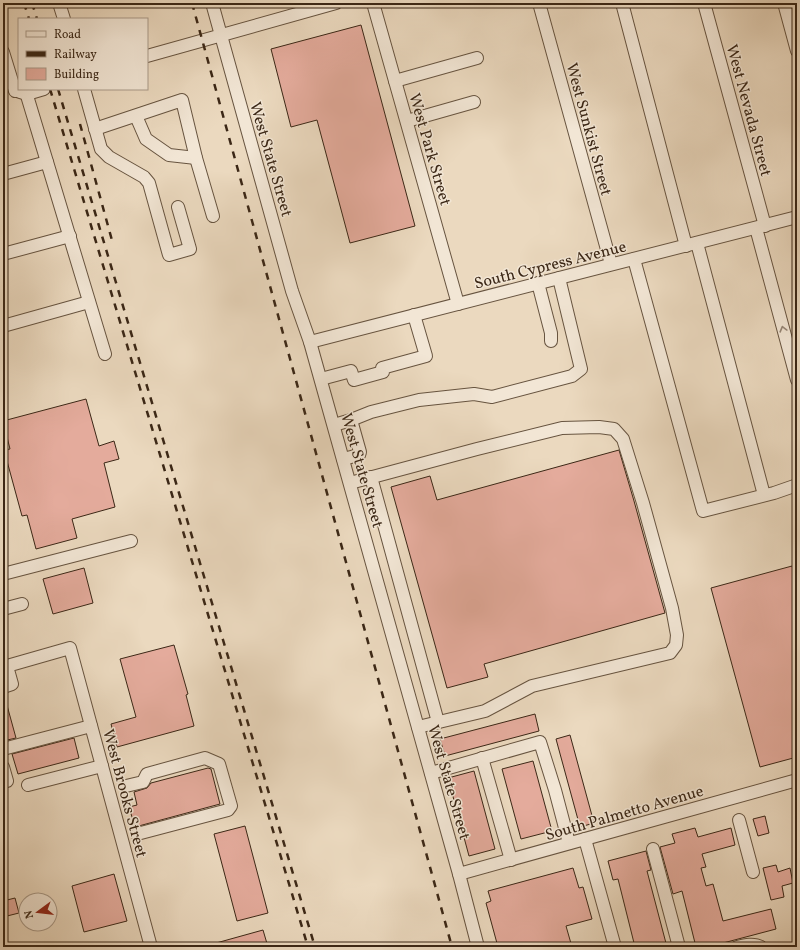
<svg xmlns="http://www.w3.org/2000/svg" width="800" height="950" viewBox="0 0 800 950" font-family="Vollkorn,serif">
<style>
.building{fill:#e4ab9c;stroke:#3b2716}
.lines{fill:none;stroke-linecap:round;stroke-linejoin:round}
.minor-casing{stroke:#675440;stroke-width:14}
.minor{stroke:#f2e6d5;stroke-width:12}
.rail{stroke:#3b2716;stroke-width:2.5;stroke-dasharray:7 7;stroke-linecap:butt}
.oneway{stroke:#968676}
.labels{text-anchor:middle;stroke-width:3;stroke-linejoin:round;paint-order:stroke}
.street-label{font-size:16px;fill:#3b2716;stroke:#f2e6d5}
</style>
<rect width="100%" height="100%" fill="#ebd9bf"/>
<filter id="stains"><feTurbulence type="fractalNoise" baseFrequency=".005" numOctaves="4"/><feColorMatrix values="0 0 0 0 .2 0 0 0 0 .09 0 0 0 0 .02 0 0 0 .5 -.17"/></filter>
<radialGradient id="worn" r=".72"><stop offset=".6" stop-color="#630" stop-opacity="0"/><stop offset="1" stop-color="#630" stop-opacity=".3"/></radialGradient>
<!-- building -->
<g class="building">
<path d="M361 25 415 226 350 243 317 120 291 127 271 49Z"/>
<path d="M86 399 99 446 114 441 119 459 104 463 115 507 72 519 77 538 36 549 27 515 22 516 4 450 10 449 3 421Z"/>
<path d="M619 450 634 501 665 613 484 664 488 677 447 688 391 487 430 476 437 500Z"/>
<path d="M792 566 797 584V757L760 767 711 588Z"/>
<path d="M84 568 93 603 53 614 43 579Z"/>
<path d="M174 645 188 694 186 695 194 726 117 747 111 724 136 717 120 659Z"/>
<path d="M3 698H5L16 738 3 741Z"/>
<path d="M535 714 539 731 445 756 440 739Z"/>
<path d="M570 735 594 823 580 827 556 739Z"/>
<path d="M74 738 79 758 18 774 12 754Z"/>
<path d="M533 761 552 831 521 839 502 769Z"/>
<path d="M208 768 211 769 220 804 135 827 129 807 137 805 134 792 147 788 151 783Z"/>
<path d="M474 771 495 849 469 856 448 778Z"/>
<path d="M765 816 769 833 758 836 753 819Z"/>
<path d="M245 826 268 913 237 921 214 834Z"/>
<path d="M695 828 698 837 731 828 735 845 702 854 706 867 701 868 706 886 713 884 723 921 771 909 776 929 708 947H696L682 891 673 894 660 847 675 843 672 834Z"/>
<path d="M646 851 651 870 647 871 667 947H635L618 879 613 880 608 861Z"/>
<path d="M776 865 778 872 790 868 793 883 782 886 784 897 771 900 763 868Z"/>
<path d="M573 868 579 888 583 887 592 919 566 926 572 947H498L486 903 491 901 488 891Z"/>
<path d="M114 874 127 921 84 932 72 886Z"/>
<path d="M15 898 19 913 3 917V901Z"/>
<path d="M263 930 268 947H209V945Z"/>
</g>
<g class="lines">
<!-- minor casing -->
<g class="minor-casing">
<g id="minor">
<path d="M59 3 64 19"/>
<path d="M212 3 292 291 310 342 459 874 478 947"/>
<path d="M373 3 458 304"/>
<path d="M539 3 611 264"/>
<path d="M622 3 686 246"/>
<path d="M704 3 765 226"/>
<path d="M784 3 797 51"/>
<path d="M3 52 15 91"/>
<path d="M147 56 336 3"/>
<path d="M395 81 477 58"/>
<path d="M25 89 105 354"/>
<path d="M84 89 101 149 109 157 144 177 149 183 169 255 190 249 178 207"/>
<path d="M20 92 27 94 44 89"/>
<path d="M136 116 146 139 169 155 196 158"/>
<path d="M407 121 474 102"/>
<path d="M95 129 182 100 196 158 213 216"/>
<path d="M3 174 47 162"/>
<path d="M756 228 797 380"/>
<path d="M697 243 764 495"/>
<path d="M3 254 70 236"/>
<path d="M634 259 703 511 774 493 797 485"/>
<path d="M538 283 551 333V341"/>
<path d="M3 326 89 302"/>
<path d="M310 342 559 278 797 217"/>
<path d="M321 379 351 371 354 380 383 372 382 368 426 356 414 315"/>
<path d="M351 420 371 412 419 400 474 394 492 397 572 376 581 369 559 278"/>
<path d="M334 425 351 420 360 452 359 455 343 459"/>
<path d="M371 477 438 722"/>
<path d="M350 483 477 449 562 428 599 427 614 429 623 439 643 503 672 608 677 635 676 645 670 653 532 686 485 711 418 727"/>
<path d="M3 574 131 541"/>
<path d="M3 609 22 604"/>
<path d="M3 687 12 684 7 666 70 648 151 947"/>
<path d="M3 749 91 726"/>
<path d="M482 758 511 860"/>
<path d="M3 767 7 781 3 782"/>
<path d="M431 773 540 742 555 790 569 843"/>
<path d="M28 785 102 766"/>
<path d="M126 786 143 782 147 774 205 758 219 764 231 806 228 810 137 834"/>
<path d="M739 820 753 872"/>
<path d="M585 839 615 947"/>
<path d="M653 849 679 947"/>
<path d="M459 874 797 780"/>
<path d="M737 947C745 945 754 943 761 947"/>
</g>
</g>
<!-- minor -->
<use href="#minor" class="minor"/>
<!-- rail -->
<g class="rail">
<path d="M24 3 29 19"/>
<path d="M32 3 37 19"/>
<path d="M192 3 452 947"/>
<path d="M50 89 308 947"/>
<path d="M58 89 315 947"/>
<path d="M80 124 113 244"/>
</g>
</g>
<!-- one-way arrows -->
<defs><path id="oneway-chevron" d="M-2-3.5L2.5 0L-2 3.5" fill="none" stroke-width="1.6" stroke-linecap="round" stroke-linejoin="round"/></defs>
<use class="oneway" href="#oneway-chevron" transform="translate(783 329) rotate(-105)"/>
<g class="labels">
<!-- street labels -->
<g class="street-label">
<text transform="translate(750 110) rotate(75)" y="6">West Nevada Street</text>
<text transform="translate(590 129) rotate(75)" y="6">West Sunkist Street</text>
<text transform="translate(431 149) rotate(74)" y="6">West Park Street</text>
<text transform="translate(272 159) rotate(74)" y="6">West State Street</text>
<text transform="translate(550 264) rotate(-14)" y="6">South Cypress Avenue</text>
<text transform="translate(363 470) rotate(74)" y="6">West State Street</text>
<text transform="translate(450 782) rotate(74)" y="6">West State Street</text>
<text transform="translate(126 793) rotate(75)" y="6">West Brooks Street</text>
<text transform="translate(624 812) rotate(-16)" y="6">South Palmetto Avenue</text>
</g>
</g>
<!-- margin -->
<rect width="800" height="950" fill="none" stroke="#ebd9bf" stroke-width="16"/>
<rect x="4" y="4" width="792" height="942" fill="none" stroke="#3b2716" stroke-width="2"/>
<rect x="8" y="8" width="784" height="934" fill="none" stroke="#3b2716"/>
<!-- legend -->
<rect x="18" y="18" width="130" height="72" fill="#f2e6d5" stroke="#a99a89"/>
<rect x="26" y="31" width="20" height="6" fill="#f2e6d5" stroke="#a99a89"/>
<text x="54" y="38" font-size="12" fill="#3b2716">Road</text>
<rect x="26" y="51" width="20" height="6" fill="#3b2716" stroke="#a99a89"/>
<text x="54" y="58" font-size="12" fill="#3b2716">Railway</text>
<rect x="26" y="68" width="20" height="12" fill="#e4ab9c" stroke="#a99a89"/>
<text x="54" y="78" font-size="12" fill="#3b2716">Building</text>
<!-- north arrow -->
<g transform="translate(38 912) rotate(255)"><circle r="19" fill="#f2e6d5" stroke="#a99a89"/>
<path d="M0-3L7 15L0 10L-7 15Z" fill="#8f2418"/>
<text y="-6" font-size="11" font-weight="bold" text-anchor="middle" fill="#3b2716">N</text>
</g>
<rect width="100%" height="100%" filter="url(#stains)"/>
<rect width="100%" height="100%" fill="url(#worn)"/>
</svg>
